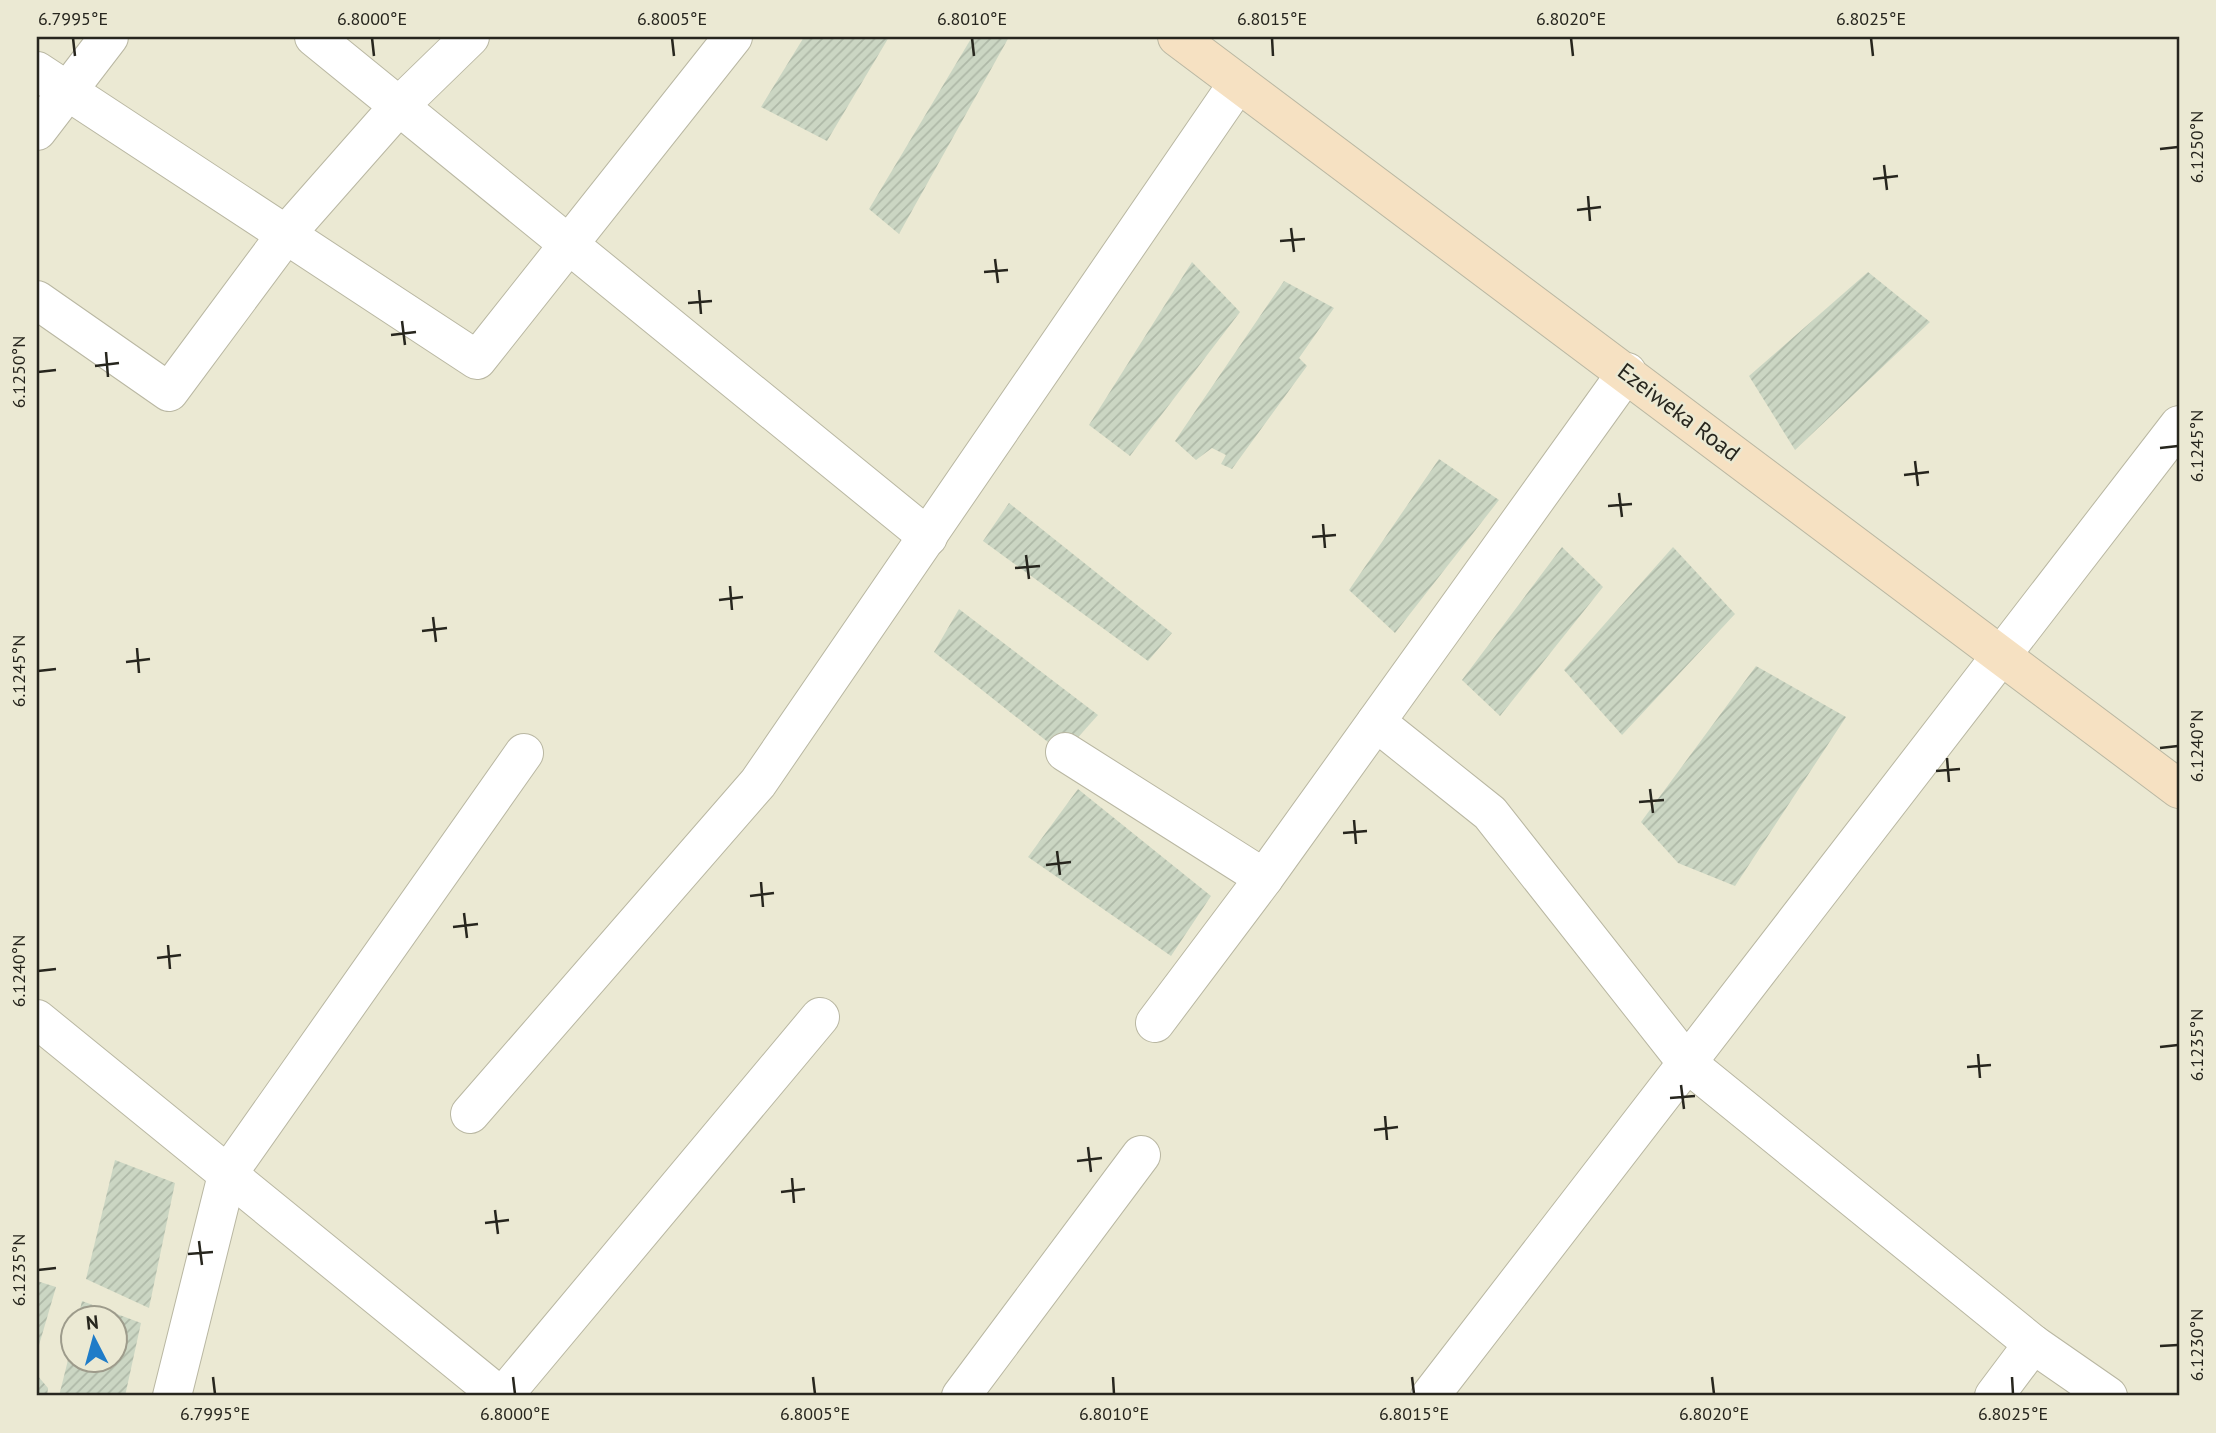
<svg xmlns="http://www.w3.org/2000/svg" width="2216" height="1433" viewBox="0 0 2216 1433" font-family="'PT Sans',sans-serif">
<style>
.building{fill:url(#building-hatch)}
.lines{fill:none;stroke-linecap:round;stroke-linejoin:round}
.minor-casing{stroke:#b9b7a2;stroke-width:40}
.secondary-casing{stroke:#b9b7a2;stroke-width:40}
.minor{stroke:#fff;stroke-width:38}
.secondary{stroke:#f6e1c2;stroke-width:38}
.ticks{fill:none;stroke:#27261e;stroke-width:2.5}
.labels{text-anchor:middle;stroke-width:5;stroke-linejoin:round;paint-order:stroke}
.street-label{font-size:23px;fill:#27261e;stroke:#ebe9d3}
.neatline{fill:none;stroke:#27261e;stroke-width:2.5}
.ticks-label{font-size:18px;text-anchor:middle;fill:#27261e}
</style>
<defs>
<pattern id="building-hatch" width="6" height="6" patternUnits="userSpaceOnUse" patternTransform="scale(1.75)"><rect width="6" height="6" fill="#cbd6c3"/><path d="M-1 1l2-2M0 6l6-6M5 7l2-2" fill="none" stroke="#aeb8a7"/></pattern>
</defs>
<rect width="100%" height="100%" fill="#ebe9d3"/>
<!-- building -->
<g class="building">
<path d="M804 37H889L827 141 761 107Z"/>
<path d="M972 37H1009L899 234 869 209Z"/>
<path d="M1192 262 1240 312 1130 456 1089 425Z"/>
<path d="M1868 272 1930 322 1795 450 1749 376Z"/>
<path d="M1284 281 1334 308 1299 358 1307 366 1232 469 1221 464 1226 455 1212 448 1196 460 1175 441Z"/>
<path d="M1439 459 1499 500 1395 633 1349 590Z"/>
<path d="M1009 503 1172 633 1148 661 983 541Z"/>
<path d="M1562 547 1603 587 1500 716 1462 680Z"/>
<path d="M1673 547 1735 614 1622 735 1564 670Z"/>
<path d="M959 609 1098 715 1063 754 934 652Z"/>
<path d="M1756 666 1846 717 1735 886 1678 863 1641 822Z"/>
<path d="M1078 789 1211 896 1171 956 1028 857Z"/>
<path d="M115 1160 175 1183 149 1308 86 1279Z"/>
<path d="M37 1281 56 1287 37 1352Z"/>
<path d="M82 1301 141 1323 125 1396H59L73 1340 74 1360H116V1318H78Z"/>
<path d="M37 1375 48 1388 47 1396H37Z"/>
</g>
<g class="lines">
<!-- minor casing -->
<g class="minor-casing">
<g id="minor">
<path d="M314 37 928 537"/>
<path d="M37 71 477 360 733 37"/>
<path d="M37 131 109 37"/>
<path d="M37 300 169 392 287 233 399 106 470 37"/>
<path d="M1376 722 1490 813 1687 1063 2033 1344 1994 1396"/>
<path d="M1065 752 1264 878"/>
<path d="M37 1019 500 1396"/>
<path d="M1155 1023 1264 878 1627 372"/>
<path d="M470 1114 758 783 1238 83"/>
<path d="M2033 1344 2108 1396"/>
<path d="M172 1396 227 1175 524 753"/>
<path d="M503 1396 820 1017"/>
<path d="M961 1396 1141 1155"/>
<path d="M1430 1396 2179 425"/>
</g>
</g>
<!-- secondary casing -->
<g class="secondary-casing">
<path id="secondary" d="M1177 37 2179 789"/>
</g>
<!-- minor -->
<use href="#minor" class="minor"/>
<!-- secondary -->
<use href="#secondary" class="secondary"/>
</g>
<!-- ticks -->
<path class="ticks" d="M73 38 75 56M372 38 374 56M672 38 674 56M972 38 974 56M1272 38 1273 56M1571 38 1573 56M1871 38 1873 56M2160 149 2178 147M1884 165 1887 190M1873 179 1898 176M1588 196 1590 221M1577 210 1601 207M1291 228 1294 252M1280 241 1305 239M995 259 998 283M984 272 1008 270M699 290 701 314M688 303 712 301M402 321 405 345M391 335 416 332M106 352 108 377M95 366 119 363M38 372 56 370M2160 448 2178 446M1915 461 1918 486M1904 475 1929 472M1619 493 1622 517M1608 506 1632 504M1323 524 1325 548M1312 537 1336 535M1026 555 1029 579M1015 568 1040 566M730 586 732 610M719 600 743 597M433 617 436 642M422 631 447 628M137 648 139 673M126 662 150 659M38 671 56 669M2160 748 2178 746M1947 758 1949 782M1936 771 1960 769M1650 789 1653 813M1639 802 1664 800M1354 820 1356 844M1343 833 1367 831M1057 851 1060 875M1046 865 1071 862M761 882 763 907M750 896 774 893M464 913 467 938M453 927 478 924M168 945 170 969M157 958 181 955M38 971 56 969M2160 1047 2178 1045M1978 1054 1980 1078M1967 1067 1991 1065M1681 1085 1684 1109M1670 1098 1695 1096M1385 1116 1387 1140M1374 1130 1398 1127M1088 1147 1091 1172M1077 1161 1102 1158M792 1178 794 1203M781 1192 805 1189M495 1210 498 1234M485 1223 509 1220M199 1241 202 1265M188 1254 213 1252M38 1270 56 1268M2160 1346 2178 1345M213 1377 215 1394M513 1377 515 1394M813 1377 815 1394M1113 1377 1114 1394M1412 1377 1414 1394M1712 1377 1714 1394M2012 1377 2013 1394"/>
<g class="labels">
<!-- street labels -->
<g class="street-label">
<text transform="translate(1679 412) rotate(37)" y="8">Ezeiweka Road</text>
</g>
</g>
<!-- border -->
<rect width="2216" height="1433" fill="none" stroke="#ebe9d3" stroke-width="77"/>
<!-- north arrow -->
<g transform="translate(94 1339) rotate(354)"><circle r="33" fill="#ebe9d3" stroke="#9d9b8b" stroke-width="2"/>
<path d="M0-5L12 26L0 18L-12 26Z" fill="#1f7cc8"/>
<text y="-10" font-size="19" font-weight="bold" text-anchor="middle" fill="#27261e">N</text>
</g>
<rect x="38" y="38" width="2140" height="1356" class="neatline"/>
<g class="ticks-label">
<text x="73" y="25">6.7995°E</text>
<text x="372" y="25">6.8000°E</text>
<text x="672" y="25">6.8005°E</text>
<text x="972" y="25">6.8010°E</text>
<text x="1272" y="25">6.8015°E</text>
<text x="1571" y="25">6.8020°E</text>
<text x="1871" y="25">6.8025°E</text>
<text transform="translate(2197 147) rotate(-90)" y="6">6.1250°N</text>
<text transform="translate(19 372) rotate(-90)" y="6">6.1250°N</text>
<text transform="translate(2197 446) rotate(-90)" y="6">6.1245°N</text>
<text transform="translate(19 671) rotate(-90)" y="6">6.1245°N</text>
<text transform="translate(2197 746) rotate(-90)" y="6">6.1240°N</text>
<text transform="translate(19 971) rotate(-90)" y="6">6.1240°N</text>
<text transform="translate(2197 1045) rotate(-90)" y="6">6.1235°N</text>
<text transform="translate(19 1270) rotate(-90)" y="6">6.1235°N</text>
<text transform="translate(2197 1345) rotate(-90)" y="6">6.1230°N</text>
<text x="215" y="1420">6.7995°E</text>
<text x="515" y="1420">6.8000°E</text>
<text x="815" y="1420">6.8005°E</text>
<text x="1114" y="1420">6.8010°E</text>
<text x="1414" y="1420">6.8015°E</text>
<text x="1714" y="1420">6.8020°E</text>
<text x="2013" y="1420">6.8025°E</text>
</g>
</svg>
